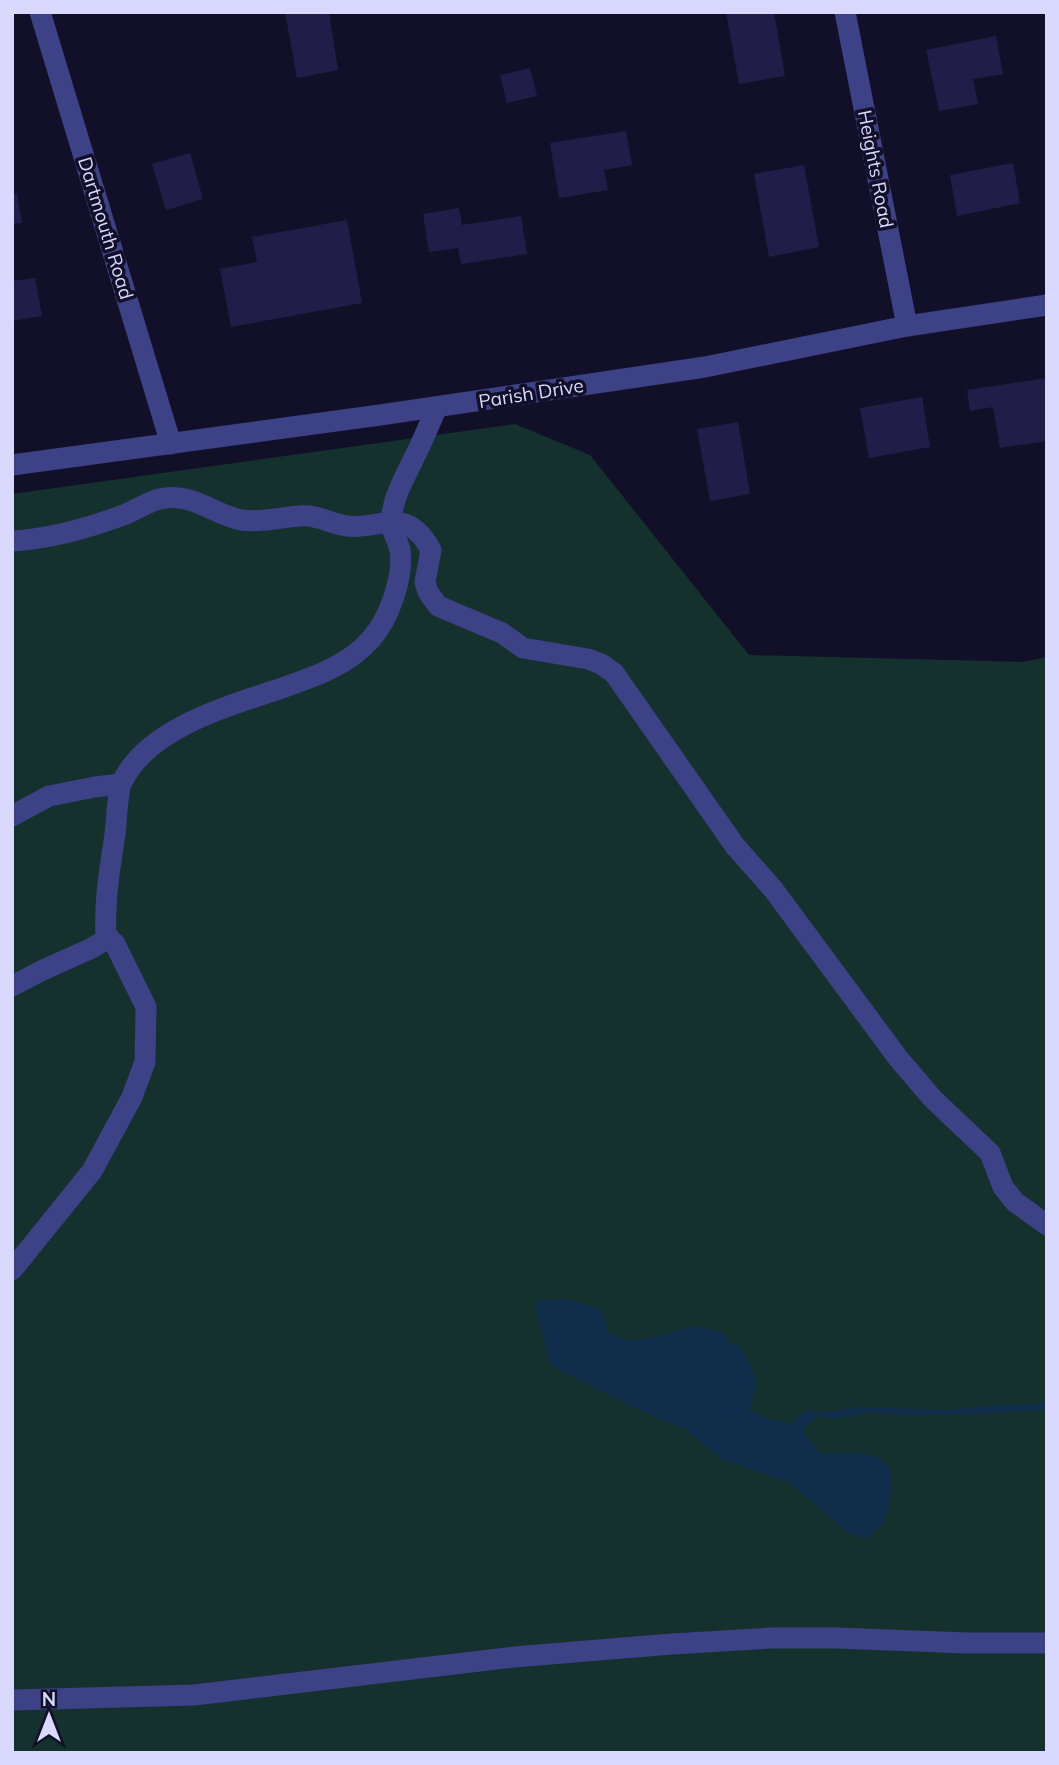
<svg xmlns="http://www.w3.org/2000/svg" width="1059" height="1765" viewBox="0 0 1059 1765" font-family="Mulish,sans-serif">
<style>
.green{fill:#14312d}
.water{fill:#102d4c}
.building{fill:#211d48}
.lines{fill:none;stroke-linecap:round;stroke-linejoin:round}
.minor{stroke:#3d4185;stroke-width:21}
.labels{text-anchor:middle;stroke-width:7;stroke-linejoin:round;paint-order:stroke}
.street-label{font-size:19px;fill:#d9d8fe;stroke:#121028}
</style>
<rect width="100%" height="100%" fill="#121028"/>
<!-- green -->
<path class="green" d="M515 424 590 455 749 655 1023 662 1047 657V1753H12V494Z"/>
<!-- water -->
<path class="water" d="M564 1299 601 1309 609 1334 631 1341 650 1338 693 1326 725 1333 729 1343 740 1345C745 1356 755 1371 756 1382 756 1393 750 1400 750 1411L769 1419 791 1424 805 1411H835L858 1407 946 1410 987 1406 1047 1403V1409L985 1414 912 1415 867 1413 833 1419 819 1416 801 1430 820 1453 868 1454 881 1459 892 1471 890 1505 883 1523 866 1539 847 1532 789 1482 723 1460 685 1429 638 1409 551 1366 534 1301Z"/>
<!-- building -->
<g class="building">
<path d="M285 12H329L338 70 297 78Z"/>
<path d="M726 12H774L785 76 739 84Z"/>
<path d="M996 36 1003 74 973 79 978 104 939 111 926 50Z"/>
<path d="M530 68 537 96 507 103 500 75Z"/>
<path d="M626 131 632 165 604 170 608 190 559 198 550 143Z"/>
<path d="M190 153 203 199 166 210 152 164Z"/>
<path d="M1013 163 1020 203 957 216 950 175Z"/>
<path d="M804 165 819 247 769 257 754 174Z"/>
<path d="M17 193 22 223 12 224V194Z"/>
<path d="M459 208 462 225 521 216 527 254 461 264 458 248 429 252 423 214Z"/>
<path d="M347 220 362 303 231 327 220 269 257 262 252 237Z"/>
<path d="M35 278 42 316 12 321V281Z"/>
<path d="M1047 378V441L1000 448 993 407 970 411 967 390Z"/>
<path d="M922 397 930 447 869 458 860 408Z"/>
<path d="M738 422 750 494 710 501 697 429Z"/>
</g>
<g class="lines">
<!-- minor -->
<g class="minor">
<path d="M40 12 171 444"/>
<path d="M845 12 907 326"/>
<path d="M12 465 380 415 705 367 907 326 1047 305"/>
<path d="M12 541C52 539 89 528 126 514 138 509 152 499 165 498 194 494 215 515 241 520 261 523 281 517 300 516 316 514 331 524 347 526 364 529 383 520 400 523 415 525 424 537 431 550L425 582 428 592 438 606 502 633 523 648 588 659 601 664 614 673 735 846 773 889 898 1058 933 1099 990 1153 1003 1187 1015 1202 1047 1225"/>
<path d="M12 816 49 796 95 787 121 784"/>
<path d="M12 986 43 970 92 948 105 940 106 935"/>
<path d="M12 1270 92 1171 132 1097 145 1062 146 1007 115 944 106 935C104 901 110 868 115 834 117 821 117 792 122 782 148 728 226 707 279 689 311 678 348 666 371 639 389 619 404 577 400 550 398 541 393 533 391 525 390 519 393 510 394 504 398 488 406 475 413 460 422 443 429 425 437 407"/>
<path d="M12 1700 194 1695 514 1657 672 1644 772 1638H837L967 1643H1047"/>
</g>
</g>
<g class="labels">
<!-- street labels -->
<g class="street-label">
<text transform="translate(876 169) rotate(79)" y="7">Heights Road</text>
<text transform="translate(106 228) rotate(73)" y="7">Dartmouth Road</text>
<text transform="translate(531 393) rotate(-9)" y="7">Parish Drive</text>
</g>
</g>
<!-- border -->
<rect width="1059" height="1765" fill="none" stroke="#d9d8fe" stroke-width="28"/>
<!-- north arrow -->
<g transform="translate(49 1716)" stroke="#121028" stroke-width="5" paint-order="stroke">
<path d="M0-5L12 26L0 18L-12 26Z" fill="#d9d8fe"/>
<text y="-10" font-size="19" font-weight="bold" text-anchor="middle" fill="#d9d8fe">N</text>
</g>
</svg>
